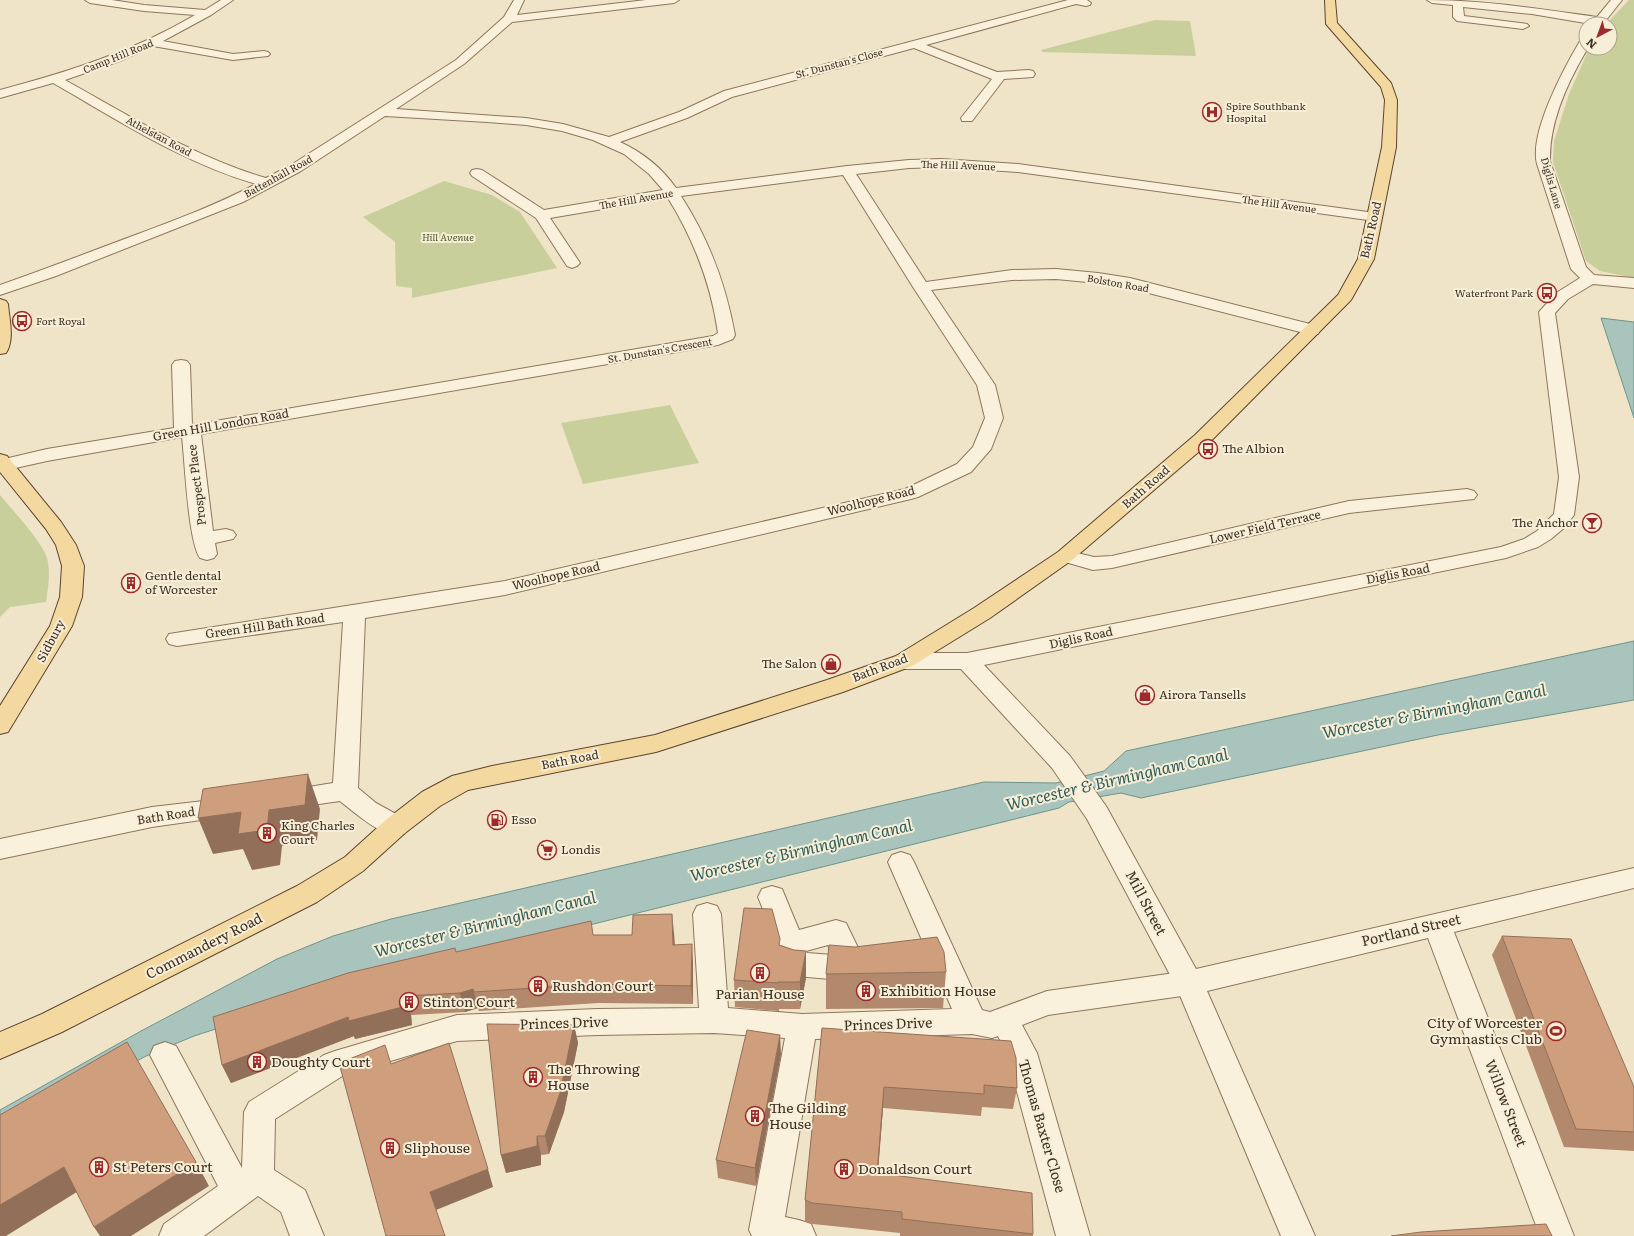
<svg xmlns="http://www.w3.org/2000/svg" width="1634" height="1236" viewBox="0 0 1634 1236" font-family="Literata,serif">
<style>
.green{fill:#c9cf9b}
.water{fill:#a9c4bc;stroke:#6f938a}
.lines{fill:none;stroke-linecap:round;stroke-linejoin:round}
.pedestrian-casing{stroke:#8d765c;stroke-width:2}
.minor-casing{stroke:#8d765c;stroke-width:2}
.primary-casing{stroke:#5b4430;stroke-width:2}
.pedestrian{fill:#faf1dc;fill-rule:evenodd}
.minor{fill:#faf1dc;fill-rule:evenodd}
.primary{fill:#f3d9a0;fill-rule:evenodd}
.wall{fill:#b2896c}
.shaded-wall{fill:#916f58}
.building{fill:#cf9f7d;stroke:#916f58}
.labels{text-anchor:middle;stroke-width:4;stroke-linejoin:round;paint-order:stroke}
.far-street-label{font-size:10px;fill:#3d2e20;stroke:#f7eed8}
.far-poi-label{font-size:10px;fill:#3d2e20;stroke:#f7eed8;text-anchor:start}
.far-park-label{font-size:10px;font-style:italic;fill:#4d5a26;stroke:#f7eed8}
.street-label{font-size:12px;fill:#3d2e20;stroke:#f7eed8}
.poi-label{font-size:12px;fill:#3d2e20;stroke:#f7eed8;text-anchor:start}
.near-street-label{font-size:14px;fill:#3d2e20;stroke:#f7eed8}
.near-poi-label{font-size:14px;fill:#3d2e20;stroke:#f7eed8;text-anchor:start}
.near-water-label{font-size:16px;font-style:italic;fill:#2f5d5a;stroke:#f7eed8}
</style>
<rect width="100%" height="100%" fill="#f0e4c8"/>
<!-- green -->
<g class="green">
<path d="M1629 0H1634V278L1600 271 1586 261 1553 162 1554 141 1569 94 1588 51 1590 48H1610V24H1606Z"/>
<path d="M1155 20 1190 21 1196 56 1042 52 1041 50Z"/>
<path d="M444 181 492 195 520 212 557 268 412 298V288L396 286 395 242 363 217Z"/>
<path d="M670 405 699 463 583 484 561 423Z"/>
<path d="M0 495C13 511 41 540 47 558 51 572 48 588 46 602L10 607 0 617Z"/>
</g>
<!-- water -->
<g class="water">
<path d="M1601 318 1634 322V418Z"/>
<path d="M1634 641V700L1438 735 1141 798 1121 793 1069 802 1059 808 401 972 253 1017 194 1036 146 1056 0 1137V1110L141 1031 277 959 333 936 391 919 984 782 1056 783 1104 771 1126 751Z"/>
</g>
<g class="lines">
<!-- pedestrian casing -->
<g class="pedestrian-casing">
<g id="pedestrian">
<path d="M901 852 910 855 914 862 982 1010 990 1012 1047 991 1189 971 1199 974 1203 983 1199 992 1189 995 1048 1015 1022 1025 1037 1053 1090 1236H1056L1007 1055 998 1036 992 1038 972 1034 815 1039 785 1217 799 1220 811 1224 816 1236H752L749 1230 785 1038 714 1033 597 1035 457 1041 344 1075 275 1119 274 1170 305 1190 324 1236H290L281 1212 258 1196 204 1236H159L164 1224 218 1186 150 1055 154 1046 165 1042 176 1046 242 1168 244 1112 249 1102 324 1055 335 1051 457 1015 597 1009 699 1008 693 914 697 906 707 903 717 906 721 914 728 1008 802 1014 952 1009 888 862 892 855Z"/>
<path d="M772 886 782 889 799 930 836 920 846 923 863 958 867 960 871 968 867 976 854 981 795 976 785 972 781 964 777 944 758 897 762 889ZM828 945 833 955 807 953 806 951Z"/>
</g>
</g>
<!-- minor casing -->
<g class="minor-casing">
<g id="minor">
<path d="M85 0H112L144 5 205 10 221 0H233L211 15 163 41 233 54 264 51 268 52 270 54 268 56 233 60 153 46 120 61 65 80C130 116 194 157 266 178L291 165 456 60 504 17 514 0H524L517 15 646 0H679L674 3 512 22 464 64 396 109 526 118 563 124 609 137 679 112 724 91 1068 0H1087L1091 3 1090 5 1086 6 1076 4 926 45 997 72 1029 70 1033 71 1035 74 1033 77 1004 79 972 121H962L961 118 992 79 914 48 732 97 687 118 620 142C642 152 662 168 676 188L847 166 909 160 941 159 1018 164 1375 213 1380 214 1382 217 1380 220 1375 221 1018 172 941 167 909 168 856 174 926 282 1012 270 1056 269 1098 273 1130 278 1318 326 1320 330 1318 334 1312 335 1129 288 1098 283 1056 279 1012 280 931 290 995 385 1003 418 991 449 971 472 918 497 911 499 505 595 365 618 358 788 376 803 405 819 409 826 405 833C403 834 399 836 396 836 382 836 351 810 340 801L284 809 275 807 271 800 275 793 284 791 333 783 343 622 177 646 169 644 166 639 169 634 505 581 905 489 957 464 973 447 985 418 977 385 913 287 843 175 681 196C709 239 726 285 735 335L733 339 718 345 201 434 213 531 226 529 233 531 236 535 233 539 215 543 217 554 214 558 207 560 200 558C188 541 185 462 182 437L47 461 2 471 0 470V460L47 449 174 428 172 365 175 361 181 360 187 361 190 365 192 425 713 336 718 333C711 284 694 240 668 198L550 218 580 263 577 266 572 268 567 266 536 218 472 176 470 173 472 170 477 169 482 170 544 210 663 190 649 174 624 154 593 140 562 131 526 125 487 122 385 116 301 171 243 202 56 276 0 295V285C46 269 92 251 138 234 178 219 218 204 256 184 183 163 118 120 53 83L0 98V90C68 72 134 51 195 15L144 11 90 3Z"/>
<path d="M1427 0C1484 0 1540 9 1597 17L1611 0H1622L1603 24H1591L1532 14 1463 7 1464 16 1527 24 1529 26 1523 29 1457 21 1453 17V5L1432 3Z"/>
<path d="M1586 38V48H1588C1568 81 1549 122 1550 161L1586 267 1594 275 1634 278V288L1593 284 1568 299 1555 313 1579 477 1574 515 1564 528 1551 539 1538 547 1506 558 984 665 1070 756 1106 806 1196 969 1634 868V888L1454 932 1574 1236H1540L1428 938 1207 991 1315 1236H1281L1176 986 1087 819 1052 768 961 669H904L896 666 893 661 896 656 904 653H967L1501 547 1524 539 1537 531 1554 514 1559 477 1539 312 1556 293 1580 278 1571 269 1537 164C1529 133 1564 68 1580 41L1582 39Z"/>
<path d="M1467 489 1474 491 1477 495 1474 499 1349 513 1112 568 1093 570 1058 560 1055 556 1058 552 1065 550 1094 557 1112 556 1349 501Z"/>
<path d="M229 798 238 800 242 807 238 814 229 816 152 827 0 859V839L152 807Z"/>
</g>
</g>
<!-- primary casing -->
<g class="primary-casing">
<g id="primary">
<path d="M1325 0H1335L1337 23 1391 83 1397 100 1396 147 1374 259 1351 300 1209 443 1072 560 990 618 912 666 843 692 656 752 468 790 440 806 405 833 363 871 317 902 62 1032 0 1059V1032L42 1014 297 886 345 857 387 819 422 792 452 776 492 766 655 735 827 680 896 656 974 608 1058 552 1195 435 1338 295 1358 259 1382 147 1385 100 1381 87 1326 24Z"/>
<path d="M0 299 6 301 8 304C9 318 15 340 6 353L0 354Z"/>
<path d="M0 454 7 456 61 522 76 545 84 566 82 597 72 626 8 732 0 734V706L50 626 60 597 62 566 56 545 46 529 0 472Z"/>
</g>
</g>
<!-- pedestrian -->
<use href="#pedestrian" class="pedestrian"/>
<!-- minor -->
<use href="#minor" class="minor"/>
<!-- primary -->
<use href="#primary" class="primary"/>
</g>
<!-- wall -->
<g class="wall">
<path d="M674 933 675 945 693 963V1004L598 1003 479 1011 478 1008 465 1012 411 1015 412 1025 355 1039 354 1036 231 1083 222 1065 456 952 593 935H632Z"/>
<path d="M1502 936 1634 1087V1151L1564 1147 1492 955Z"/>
<path d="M780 945 794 950 806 951V978L800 1009H779V1011L735 1007 734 980Z"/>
<path d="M946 972 943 1008 826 1009V974Z"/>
<path d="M574 1025 578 1043 564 1112 549 1154 541 1155V1165L506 1173 501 1155Z"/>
<path d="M822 1028 1017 1088 1013 1109 982 1107 981 1116 883 1108 878 1173 1033 1234V1236H900V1233L813 1224 805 1221V1200Z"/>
<path d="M781 1054 756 1186 718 1178 716 1160Z"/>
</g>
<!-- shaded-wall -->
<g class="shaded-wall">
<path d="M308 774 320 809 317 840 282 846 280 865 252 870 243 849 213 854 198 818 241 812 269 810Z"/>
<path d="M672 914 674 933 675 964 673 945Z"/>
<path d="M692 944 693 963V1004L691 986Z"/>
<path d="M806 951V978L800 1009V982Z"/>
<path d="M473 989 478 1008 465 1012 460 993Z"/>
<path d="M405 996 411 1015 412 1025 355 1039 354 1036 231 1083 222 1065Z"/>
<path d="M574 1025 578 1043 564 1112 549 1154 545 1136Z"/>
<path d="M780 1035 781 1054 756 1186 755 1168Z"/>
<path d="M884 1087 883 1108 876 1194 877 1173Z"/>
<path d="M537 1136 541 1155V1165L506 1173 501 1155Z"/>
<path d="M196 1162 209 1186 131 1236H100L94 1227Z"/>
<path d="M64 1167 80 1190 6 1236H0V1205Z"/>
<path d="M488 1169 493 1187 436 1210 430 1192Z"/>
</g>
<!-- building -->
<g class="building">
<path d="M308 774 305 805 269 810 267 830 238 834 241 812 198 818 203 789Z"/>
<path d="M744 908 772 909 780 939 779 945 794 950 806 951 800 982H778V983L734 980Z"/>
<path d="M672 914 673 945 692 944 691 986 594 984 474 992 473 989 460 993 405 996 406 1006 349 1021 348 1017 222 1065 213 1017 348 973 455 948 456 952 591 921 593 935H632L633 915Z"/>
<path d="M1502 936 1571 939 1634 1087V1132L1576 1129Z"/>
<path d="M937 937 944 952 946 972 826 974 829 945 855 947Z"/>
<path d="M487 1024 574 1025 560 1093 545 1136H537V1146L501 1155Z"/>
<path d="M822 1028 1011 1041 1016 1058 1017 1088 984 1085V1094L884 1087 877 1173 1032 1193 1033 1234 902 1219V1212L812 1203 805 1200Z"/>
<path d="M747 1030 780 1035 755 1168 716 1160Z"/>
<path d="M127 1042 196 1162 94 1227 64 1167 0 1205V1115Z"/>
<path d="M449 1043 488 1169 430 1192 445 1236H386L339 1063 385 1045 391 1064Z"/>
<path d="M1546 1224 1552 1236H1391L1421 1232Z"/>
</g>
<!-- icons -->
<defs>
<g id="hospital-ring" transform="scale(1)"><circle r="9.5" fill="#f7eed8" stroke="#9e2a2b" stroke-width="1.5"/><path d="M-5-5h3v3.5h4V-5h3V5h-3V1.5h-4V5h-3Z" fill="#9e2a2b"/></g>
<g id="bus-ring" transform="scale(1)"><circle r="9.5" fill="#f7eed8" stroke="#9e2a2b" stroke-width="1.5"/><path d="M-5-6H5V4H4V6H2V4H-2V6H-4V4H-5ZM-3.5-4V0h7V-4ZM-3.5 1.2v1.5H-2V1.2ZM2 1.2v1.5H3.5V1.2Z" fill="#9e2a2b"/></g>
<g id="bar-ring" transform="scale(1)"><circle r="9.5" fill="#f7eed8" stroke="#9e2a2b" stroke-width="1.5"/><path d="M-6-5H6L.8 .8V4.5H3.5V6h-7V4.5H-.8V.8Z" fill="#9e2a2b"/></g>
<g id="building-ring" transform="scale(1)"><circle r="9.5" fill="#f7eed8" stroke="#9e2a2b" stroke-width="1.5"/><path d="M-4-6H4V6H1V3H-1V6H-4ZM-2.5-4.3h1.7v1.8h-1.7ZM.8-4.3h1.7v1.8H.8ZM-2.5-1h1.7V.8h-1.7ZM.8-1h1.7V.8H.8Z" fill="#9e2a2b"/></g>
<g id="shop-ring" transform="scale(1)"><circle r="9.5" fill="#f7eed8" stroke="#9e2a2b" stroke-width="1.5"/><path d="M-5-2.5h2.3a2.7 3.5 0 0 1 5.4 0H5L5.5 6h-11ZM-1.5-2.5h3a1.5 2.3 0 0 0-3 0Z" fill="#9e2a2b"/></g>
<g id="fuel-ring" transform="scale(1)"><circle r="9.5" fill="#f7eed8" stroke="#9e2a2b" stroke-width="1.5"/><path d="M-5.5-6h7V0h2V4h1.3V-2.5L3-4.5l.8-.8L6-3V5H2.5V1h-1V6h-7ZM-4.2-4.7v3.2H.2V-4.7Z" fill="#9e2a2b"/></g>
<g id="supermarket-ring" transform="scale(1)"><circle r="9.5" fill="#f7eed8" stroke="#9e2a2b" stroke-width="1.5"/><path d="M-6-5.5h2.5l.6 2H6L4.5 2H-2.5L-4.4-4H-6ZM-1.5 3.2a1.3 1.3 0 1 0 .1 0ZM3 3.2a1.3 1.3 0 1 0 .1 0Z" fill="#9e2a2b"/></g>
<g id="stadium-ring" transform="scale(1)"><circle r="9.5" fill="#f7eed8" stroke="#9e2a2b" stroke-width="1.5"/><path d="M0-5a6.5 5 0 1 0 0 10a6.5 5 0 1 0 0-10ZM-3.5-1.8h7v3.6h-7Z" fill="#9e2a2b"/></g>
</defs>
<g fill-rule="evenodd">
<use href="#hospital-ring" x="1212" y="112"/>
<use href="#bus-ring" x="1547" y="293"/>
<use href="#bus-ring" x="22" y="321"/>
<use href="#bus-ring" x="1208" y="449"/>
<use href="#bar-ring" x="1592" y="523"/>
<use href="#building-ring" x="131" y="583"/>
<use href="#shop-ring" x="831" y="664"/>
<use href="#shop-ring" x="1145" y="695"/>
<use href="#fuel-ring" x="497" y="820"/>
<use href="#building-ring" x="267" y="833"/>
<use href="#supermarket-ring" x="547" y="850"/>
<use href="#building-ring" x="760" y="973"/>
<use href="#building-ring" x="538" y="986"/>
<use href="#building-ring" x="866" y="991"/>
<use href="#building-ring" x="409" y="1002"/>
<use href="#stadium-ring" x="1556" y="1031"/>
<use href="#building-ring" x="257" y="1062"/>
<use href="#building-ring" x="533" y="1077"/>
<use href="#building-ring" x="755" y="1116"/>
<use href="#building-ring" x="390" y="1148"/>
<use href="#building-ring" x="99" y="1167"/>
<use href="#building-ring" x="844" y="1169"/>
</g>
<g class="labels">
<!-- far-street labels -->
<g class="far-street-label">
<text transform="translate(118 56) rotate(-22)" y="4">Camp Hill Road</text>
<text transform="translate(839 63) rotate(-15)" y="4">St. Dunstan's Close</text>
<text transform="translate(159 136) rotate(28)" y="4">Athelstan Road</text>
<text transform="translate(958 165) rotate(2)" y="4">The Hill Avenue</text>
<text transform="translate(278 176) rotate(-29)" y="4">Battenhall Road</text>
<text transform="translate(1552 183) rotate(74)" y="4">Diglis Lane</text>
<text transform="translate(636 199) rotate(-10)" y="4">The Hill Avenue</text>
<text transform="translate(1279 204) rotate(8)" y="4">The Hill Avenue</text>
<text transform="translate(1118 283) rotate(10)" y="4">Bolston Road</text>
<text transform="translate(660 350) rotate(-10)" y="4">St. Dunstan's Crescent</text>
</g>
<!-- far-poi labels -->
<g class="far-poi-label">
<text x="1226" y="110">Spire Southbank<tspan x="1226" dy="12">Hospital</tspan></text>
<text x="1533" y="297" text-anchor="end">Waterfront Park</text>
<text x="36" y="325">Fort Royal</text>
</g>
<!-- far-park labels -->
<g class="far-park-label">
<text x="448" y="241">Hill Avenue</text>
</g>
<!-- street labels -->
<g class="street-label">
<text transform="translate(1371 230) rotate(-77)" y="4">Bath Road</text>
<text transform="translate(221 425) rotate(-10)" y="4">Green Hill London Road</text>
<text transform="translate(197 485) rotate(-97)" y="4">Prospect Place</text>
<text transform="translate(1146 487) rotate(-41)" y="4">Bath Road</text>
<text transform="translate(871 501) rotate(-14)" y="4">Woolhope Road</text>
<text transform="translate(1265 527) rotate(-13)" y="4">Lower Field Terrace</text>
<text transform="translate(1398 574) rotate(-11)" y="4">Diglis Road</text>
<text transform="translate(556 576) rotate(-13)" y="4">Woolhope Road</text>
<text transform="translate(265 626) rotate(-8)" y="4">Green Hill Bath Road</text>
<text transform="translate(1081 638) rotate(-12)" y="4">Diglis Road</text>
<text transform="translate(51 641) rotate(-62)" y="4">Sidbury</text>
<text transform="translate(880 668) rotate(-21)" y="4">Bath Road</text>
<text transform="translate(570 760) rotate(-11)" y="4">Bath Road</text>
<text transform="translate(166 816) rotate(-9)" y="4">Bath Road</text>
</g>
<!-- poi labels -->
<g class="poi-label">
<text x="1222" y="453">The Albion</text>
<text x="1578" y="527" text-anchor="end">The Anchor</text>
<text x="145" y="580">Gentle dental<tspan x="145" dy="14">of Worcester</tspan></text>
<text x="817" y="668" text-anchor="end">The Salon</text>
<text x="1159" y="699">Airora Tansells</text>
<text x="511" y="824">Esso</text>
<text x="281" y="830">King Charles<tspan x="281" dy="14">Court</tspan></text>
<text x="561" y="854">Londis</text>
</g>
<!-- near-street labels -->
<g class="near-street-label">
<text transform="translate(1146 903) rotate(62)" y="5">Mill Street</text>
<text transform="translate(1411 930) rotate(-13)" y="5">Portland Street</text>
<text transform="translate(204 946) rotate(-27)" y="5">Commandery Road</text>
<text transform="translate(564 1023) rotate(-2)" y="5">Princes Drive</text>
<text transform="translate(888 1024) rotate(-2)" y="5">Princes Drive</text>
<text transform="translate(1506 1103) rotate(69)" y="5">Willow Street</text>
<text transform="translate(1042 1126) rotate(74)" y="5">Thomas Baxter Close</text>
</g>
<!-- near-poi labels -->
<g class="near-poi-label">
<text x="552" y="991">Rushdon Court</text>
<text x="880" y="996">Exhibition House</text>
<text x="760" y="999" text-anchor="middle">Parian House</text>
<text x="423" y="1007">Stinton Court</text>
<text x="1542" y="1028" text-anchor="end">City of Worcester<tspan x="1542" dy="16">Gymnastics Club</tspan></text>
<text x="271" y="1067">Doughty Court</text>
<text x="547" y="1074">The Throwing<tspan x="547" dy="16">House</tspan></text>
<text x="769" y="1113">The Gilding<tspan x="769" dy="16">House</tspan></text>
<text x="404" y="1153">Sliphouse</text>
<text x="113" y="1172">St Peters Court</text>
<text x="858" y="1174">Donaldson Court</text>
</g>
<!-- near-water labels -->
<g class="near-water-label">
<text transform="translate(1434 711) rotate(-11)" y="6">Worcester &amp; Birmingham Canal</text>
<text transform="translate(1117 779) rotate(-13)" y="6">Worcester &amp; Birmingham Canal</text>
<text transform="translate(801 850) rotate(-13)" y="6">Worcester &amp; Birmingham Canal</text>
<text transform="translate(485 924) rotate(-14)" y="6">Worcester &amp; Birmingham Canal</text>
</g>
</g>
<!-- north arrow -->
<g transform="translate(1598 36) rotate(221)"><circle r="19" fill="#f7eed8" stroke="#ada18e"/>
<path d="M0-3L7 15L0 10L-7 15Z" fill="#9e2a2b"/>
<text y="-6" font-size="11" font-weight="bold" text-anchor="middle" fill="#3d2e20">N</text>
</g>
</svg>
